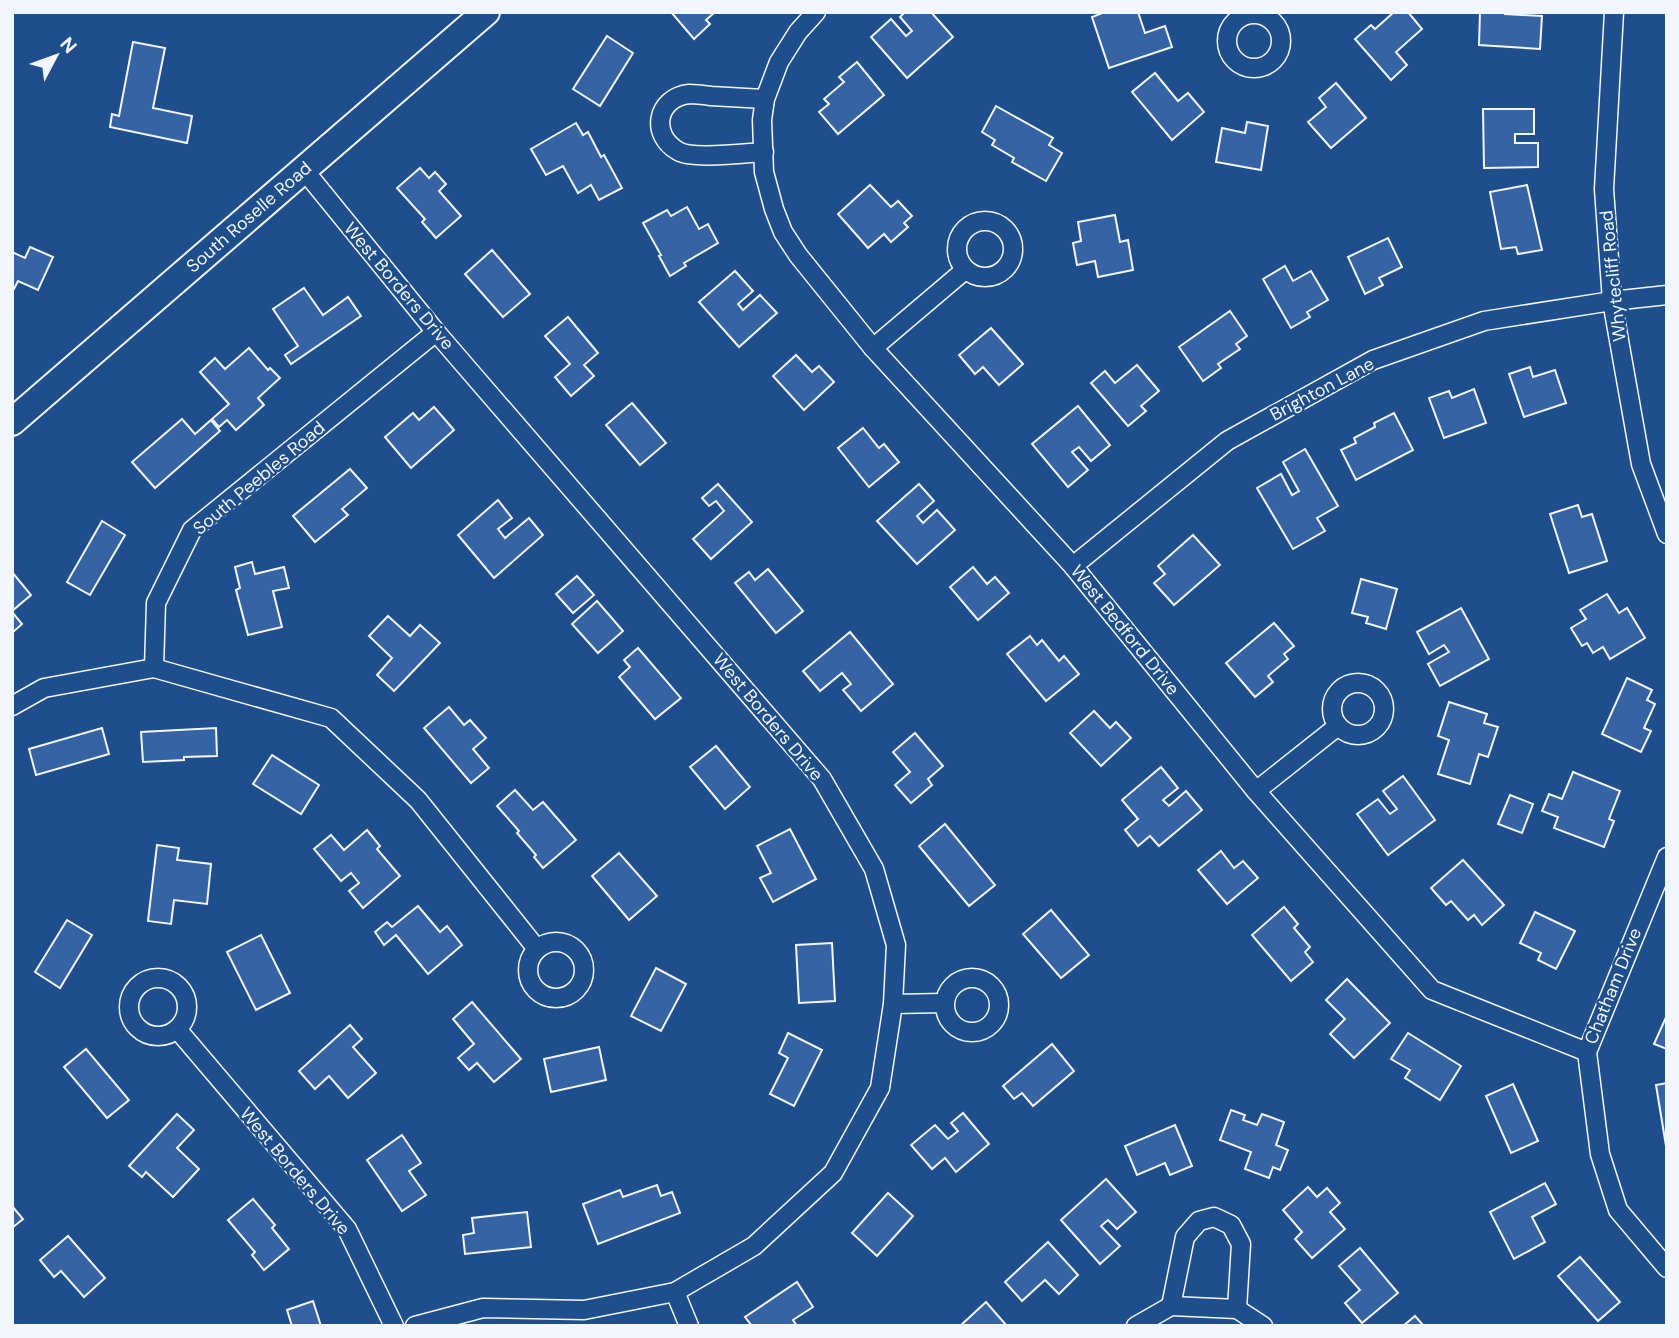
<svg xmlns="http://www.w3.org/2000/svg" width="1679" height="1338" viewBox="0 0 1679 1338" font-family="'DM Sans',sans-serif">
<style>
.building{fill:#3563a3;stroke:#f2f6ff;stroke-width:2}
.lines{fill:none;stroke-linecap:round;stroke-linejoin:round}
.minor-casing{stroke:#f2f6ff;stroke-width:21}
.secondary-casing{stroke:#f2f6ff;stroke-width:30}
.minor{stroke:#1f4e8c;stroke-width:18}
.secondary{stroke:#1f4e8c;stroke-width:26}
.labels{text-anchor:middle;stroke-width:5;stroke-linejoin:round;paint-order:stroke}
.street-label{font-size:18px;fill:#f2f6ff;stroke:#1f4e8c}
</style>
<rect width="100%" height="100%" fill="#1f4e8c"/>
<!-- building -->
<g class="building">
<path d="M671 12H715L706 20 710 24 694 39Z"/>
<path d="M905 12H931L953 37 907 78 871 37 891 19 906 36 912 31 900 17Z"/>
<path d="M1105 12H1138L1145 33 1165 26 1172 47 1109 68 1092 17Z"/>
<path d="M1394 12H1408L1422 29 1396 52 1407 65 1391 80 1355 39 1371 25 1375 29Z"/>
<path d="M1480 12H1505V14L1542 16 1540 49 1479 45Z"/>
<path d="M607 36 633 53 600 106 573 89Z"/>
<path d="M133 42 165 48 153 108 192 116 187 143 110 127 112 114 119 116Z"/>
<path d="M857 62 884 95 838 134 819 112 829 104 824 99 844 82 839 77Z"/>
<path d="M1155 73 1178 101 1188 93 1204 112 1172 140 1132 92Z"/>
<path d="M1336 83 1366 118 1331 148 1308 122 1326 107 1319 98Z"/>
<path d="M996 106 1053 138 1049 145 1062 153 1046 181 1012 162 1014 158 992 145 995 140 982 132Z"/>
<path d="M1483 109H1534V134H1515V143H1538V167L1484 168Z"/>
<path d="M1247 122 1268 126 1261 170 1216 162 1222 128 1245 133Z"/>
<path d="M576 123 583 135 588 132 601 157 604 155 622 188 599 200 591 185 578 193 563 166 546 175 531 149Z"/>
<path d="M420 168 429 178 435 172 446 184 439 191 461 216 436 238 422 222 425 219 397 188Z"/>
<path d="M870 185 891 207 898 201 912 216 904 223 908 227 891 242 884 234 868 248 838 214Z"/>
<path d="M1527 185 1542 250 1518 254 1516 247 1501 249 1490 192Z"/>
<path d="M687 207 699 229 708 224 718 243 684 263 686 266 670 276 659 256 661 255 643 223 667 210 671 216Z"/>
<path d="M1115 215 1120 242 1128 240 1133 270 1098 277 1095 261 1077 265 1073 243 1081 241 1078 222Z"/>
<path d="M1388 238 1402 267 1379 278 1383 285 1365 294 1348 257Z"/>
<path d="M30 247 53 257 38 290 18 281 14 289 12 288V252L25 258Z"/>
<path d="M492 250 530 294 503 317 465 274Z"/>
<path d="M1285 266 1293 281 1311 271 1328 300 1307 312 1310 317 1291 328 1263 279Z"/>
<path d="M735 271 753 291 738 304 743 310 760 295 777 313 739 347 699 302Z"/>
<path d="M304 288 323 315 348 297 361 316 291 364 285 355 298 346 273 309Z"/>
<path d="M1230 311 1247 336 1236 344 1240 349 1218 364 1221 368 1203 381 1179 347Z"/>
<path d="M568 317 598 353 584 365 594 376 571 396 555 377 570 364 545 336Z"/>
<path d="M991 328 1023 364 999 385 983 367 975 374 959 355Z"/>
<path d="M249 348 268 370 270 368 280 378 258 398 264 405 236 430 227 420 219 427 212 419 229 404 200 372 215 358 225 369Z"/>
<path d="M796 355 812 372 819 366 834 382 804 410 773 376Z"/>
<path d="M1137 365 1159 391 1141 406 1146 411 1128 426 1091 383 1105 371 1115 383Z"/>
<path d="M1530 367 1533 377 1555 370 1566 403 1524 417 1509 374Z"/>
<path d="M1474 389 1486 423 1444 438 1429 398 1449 391 1452 398Z"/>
<path d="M632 403 666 443 640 465 606 425Z"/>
<path d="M1078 406 1110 445 1091 461 1079 447 1072 452 1088 470 1068 487 1032 444Z"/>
<path d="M434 407 454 430 411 468 385 437 413 413 419 420Z"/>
<path d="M1394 413 1413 450 1356 480 1341 450 1356 443 1354 438 1375 427 1374 423Z"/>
<path d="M182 419 195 434 211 420 220 431 155 488 132 462Z"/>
<path d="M863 428 879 448 884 444 899 462 869 487 838 448Z"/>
<path d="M1305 449 1338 506 1317 518 1325 531 1293 549 1257 488 1281 474 1292 495 1299 491 1283 462Z"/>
<path d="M350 469 367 488 342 509 348 515 315 542 293 516Z"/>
<path d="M718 484 752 522 711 559 693 539 724 511 716 501 709 506 702 498Z"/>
<path d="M919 484 934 501 917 516 923 523 937 510 955 530 917 564 877 521Z"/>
<path d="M498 500 512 518 498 529 505 538 529 518 543 535 494 578 458 535Z"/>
<path d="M1578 505 1582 517 1592 514 1607 561 1569 573 1550 514Z"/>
<path d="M102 521 125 535 90 595 67 582Z"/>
<path d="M1193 535 1220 565 1174 605 1154 583 1165 574 1158 566Z"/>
<path d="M252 562 255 574 284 567 289 588 273 591 282 627 248 635 236 590 240 588 235 567Z"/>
<path d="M973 567 987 584 995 577 1009 593 978 620 950 587Z"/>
<path d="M768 569 803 611 776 633 735 583 749 572 755 580Z"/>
<path d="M12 572 31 595 12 611Z"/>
<path d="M577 576 594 595 573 613 556 594Z"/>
<path d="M1361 579 1397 589 1386 629 1366 623 1368 617 1352 613Z"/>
<path d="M1607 594 1619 613 1627 608 1645 638 1610 659 1603 647 1593 653 1587 643 1582 646 1571 628 1586 619 1580 610Z"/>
<path d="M597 601 623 631 598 653 572 624Z"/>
<path d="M1461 608 1489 659 1440 686 1428 664 1449 652 1444 645 1429 654 1417 632Z"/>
<path d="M12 612 22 624 12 633Z"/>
<path d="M388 616 410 636 420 625 440 643 394 691 377 675 392 658 369 636Z"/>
<path d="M1274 623 1294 646 1284 654 1288 659 1268 676 1273 682 1255 697 1226 663Z"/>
<path d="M850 632 893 684 861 711 843 690 851 684 842 673 820 691 803 671Z"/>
<path d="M1030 636 1037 645 1042 640 1059 661 1064 656 1079 674 1046 701 1007 654Z"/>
<path d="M638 648 681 698 655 719 619 677 630 667 624 660Z"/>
<path d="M1627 678 1652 690 1647 700 1655 704 1644 728 1651 731 1641 752 1602 734Z"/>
<path d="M1449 702 1487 714 1484 723 1498 727 1488 757 1479 754 1470 784 1438 774 1449 740 1438 736Z"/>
<path d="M449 707 464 725 470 720 486 738 473 749 489 768 471 783 424 728Z"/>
<path d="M1094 711 1110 728 1116 722 1131 738 1101 766 1070 733Z"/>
<path d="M102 728 109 754 36 775 29 749Z"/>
<path d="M216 728 217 756 184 757V760L143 762 141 732Z"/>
<path d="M915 733 943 766 928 779 932 785 911 803 895 785 910 772 893 752Z"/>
<path d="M716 746 750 787 725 809 690 767Z"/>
<path d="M272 755 319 785 301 814 253 784Z"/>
<path d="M1161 767 1178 788 1163 800 1169 806 1186 791 1202 810 1159 846 1150 836 1138 846 1125 830 1138 819 1122 800Z"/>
<path d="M1573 772 1620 791 1609 819 1614 821 1604 847 1554 828 1558 817 1542 811 1549 794 1562 799Z"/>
<path d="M1403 776 1435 820 1388 855 1357 814 1378 799 1390 814 1397 809 1383 791Z"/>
<path d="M515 790 533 810 543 802 576 840 543 868 534 857 536 855 517 833 519 831 497 806Z"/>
<path d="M1510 795 1533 804 1522 833 1498 824Z"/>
<path d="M945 824 995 885 969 906 919 846Z"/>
<path d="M790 829 816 879 773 902 760 878 771 873 757 846Z"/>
<path d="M367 830 380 846 377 849 400 876 363 908 349 891 359 883 351 873 341 881 314 849 331 835 344 850Z"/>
<path d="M157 845 179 848 177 860 211 864 207 904 174 900 171 924 148 921Z"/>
<path d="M1221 851 1234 868 1243 861 1258 878 1227 904 1198 870Z"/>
<path d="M619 853 657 896 629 920 592 876Z"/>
<path d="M1463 860 1504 905 1482 925 1474 915 1468 920 1451 901 1446 905 1431 888Z"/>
<path d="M418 906 440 932 447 926 462 945 428 974 396 935 384 945 375 932 387 922 392 927Z"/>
<path d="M1284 907 1298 924 1294 928 1310 947 1305 952 1313 962 1291 981 1252 935Z"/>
<path d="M1051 910 1089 955 1061 978 1023 934Z"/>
<path d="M1535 912 1575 931 1556 969 1538 960 1541 953 1520 943Z"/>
<path d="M67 920 92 935 60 988 35 972Z"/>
<path d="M261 935 290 993 256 1010 227 952Z"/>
<path d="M832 943 835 1001 799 1003 796 945Z"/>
<path d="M656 968 686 984 661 1031 631 1016Z"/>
<path d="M1347 979 1390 1023 1354 1058 1330 1034 1345 1019 1326 1000Z"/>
<path d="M472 1002 521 1059 494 1082 477 1063 469 1070 458 1058 474 1044 453 1019Z"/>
<path d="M1667 1015V1049L1654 1044Z"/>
<path d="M350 1025 362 1039 353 1047 376 1073 348 1098 329 1076 315 1089 299 1071Z"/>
<path d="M788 1033 822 1050 794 1106 770 1094 788 1058 779 1053Z"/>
<path d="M1408 1033 1461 1066 1440 1100 1405 1078 1410 1070 1391 1059Z"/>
<path d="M1052 1044 1074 1071 1033 1106 1022 1093 1014 1099 1003 1086Z"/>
<path d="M599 1047 606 1080 551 1092 544 1059Z"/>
<path d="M86 1049 129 1100 107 1118 64 1067Z"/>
<path d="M1667 1083V1146H1666L1656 1085Z"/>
<path d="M1513 1084 1538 1141 1511 1153 1486 1096Z"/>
<path d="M1231 1110 1245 1115 1243 1120 1257 1125 1262 1114 1284 1122 1276 1145 1288 1150 1280 1170 1273 1167 1269 1178 1245 1169 1251 1152 1220 1140Z"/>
<path d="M963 1113 989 1144 956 1172 945 1158 932 1169 911 1145 935 1125 948 1139 958 1131 951 1123Z"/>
<path d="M177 1114 194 1130 177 1148 199 1169 173 1197 146 1172 142 1177 129 1166Z"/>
<path d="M1175 1125 1192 1166 1170 1175 1165 1163 1137 1175 1125 1146Z"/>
<path d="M402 1135 421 1163 409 1171 426 1195 402 1211 367 1160Z"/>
<path d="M1106 1179 1136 1212 1117 1229 1108 1220 1101 1226 1120 1246 1100 1264 1061 1220Z"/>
<path d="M1545 1183 1556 1204 1532 1217 1545 1242 1514 1259 1490 1212Z"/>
<path d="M657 1185 661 1196 672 1192 680 1213 598 1244 583 1204 620 1190 623 1197Z"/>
<path d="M1308 1187 1317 1197 1327 1188 1340 1203 1330 1212 1345 1229 1312 1258 1295 1239 1302 1232 1283 1210Z"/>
<path d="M888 1193 913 1216 877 1256 852 1233Z"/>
<path d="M253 1199 275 1225 272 1228 289 1249 264 1270 252 1255 255 1252 228 1220Z"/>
<path d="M12 1206 23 1219 12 1228Z"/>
<path d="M527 1212 531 1247 465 1254 463 1235 474 1233 472 1218Z"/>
<path d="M68 1236 105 1278 84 1297 61 1271 54 1277 40 1260Z"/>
<path d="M1048 1242 1078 1275 1059 1294 1045 1280 1022 1301 1005 1282Z"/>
<path d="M1360 1248 1398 1293 1362 1323 1345 1303 1360 1290 1339 1266Z"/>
<path d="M1580 1257 1620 1302 1598 1321 1558 1276Z"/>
<path d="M797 1282 813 1307 793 1320 797 1326H752L745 1317Z"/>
<path d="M313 1301 321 1326H292L287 1310Z"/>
<path d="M986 1302 1007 1326H960Z"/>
<path d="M1415 1316 1424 1326H1403Z"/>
</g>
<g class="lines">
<!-- minor casing -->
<g class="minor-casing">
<g id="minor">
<path d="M816 12 798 32 779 62 765 99 762 120 764 172 774 209 783 232 798 255 873 348 1073 566 1256 791 1432 990 1587 1052"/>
<path d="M1614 12 1604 189 1612 301 1641 464 1667 534"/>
<circle cx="1254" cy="41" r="27"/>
<path d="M764 152C746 153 692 160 678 151 650 135 656 98 689 94 696 94 704 95 711 96 729 97 747 98 765 99"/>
<path d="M304 170 436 332 822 779 874 869 896 945 893 1004 880 1088 833 1173 754 1246 675 1292 584 1310 483 1308 415 1326"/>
<circle cx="985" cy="249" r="28"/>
<path d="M873 348 965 270"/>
<path d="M1073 566 1227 441 1373 360 1484 321 1612 301 1667 295"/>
<path d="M154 668 156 603 192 530 436 332"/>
<circle cx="1358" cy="709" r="26"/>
<path d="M12 706 44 688 154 668 331 718 418 800 537 949"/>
<path d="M1256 791 1338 726"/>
<path d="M1667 857 1587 1052 1600 1154 1618 1210 1667 1268"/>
<circle cx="556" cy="970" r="28"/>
<circle cx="972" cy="1005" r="27"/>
<circle cx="158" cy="1007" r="29"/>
<path d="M893 1004 944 1003"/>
<path d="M177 1029 347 1229 394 1326"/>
<path d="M675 1292 689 1326"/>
<path d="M1171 1306 1185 1237 1199 1221 1214 1217 1231 1225 1241 1244 1237 1309"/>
<path d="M1171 1306 1237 1309 1263 1326"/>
<path d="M1136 1326 1171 1306"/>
</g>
</g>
<!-- secondary casing -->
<g class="secondary-casing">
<path id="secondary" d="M12 422 486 12"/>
</g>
<!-- minor -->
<use href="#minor" class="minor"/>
<!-- secondary -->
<use href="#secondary" class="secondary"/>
</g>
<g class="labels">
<!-- street labels -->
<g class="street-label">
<text transform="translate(249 217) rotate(-41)" y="6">South Roselle Road</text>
<text transform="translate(1613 276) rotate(-96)" y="6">Whytecliff Road</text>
<text transform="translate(399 286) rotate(50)" y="6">West Borders Drive</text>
<text transform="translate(1322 389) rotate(-28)" y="6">Brighton Lane</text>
<text transform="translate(259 478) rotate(-40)" y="6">South Peebles Road</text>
<text transform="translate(1125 630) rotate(51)" y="6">West Bedford Drive</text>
<text transform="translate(768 717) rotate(50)" y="6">West Borders Drive</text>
<text transform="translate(1613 986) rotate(-68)" y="6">Chatham Drive</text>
<text transform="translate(295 1171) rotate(50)" y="6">West Borders Drive</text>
</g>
</g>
<!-- border -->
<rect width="1679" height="1338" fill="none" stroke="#f2f6ff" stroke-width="28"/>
<!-- north arrow -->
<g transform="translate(56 56) rotate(49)" stroke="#1f4e8c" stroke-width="5" paint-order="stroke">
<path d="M0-5L12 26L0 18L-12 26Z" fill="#f2f6ff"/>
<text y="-10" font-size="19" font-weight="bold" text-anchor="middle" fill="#f2f6ff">N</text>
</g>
</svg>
